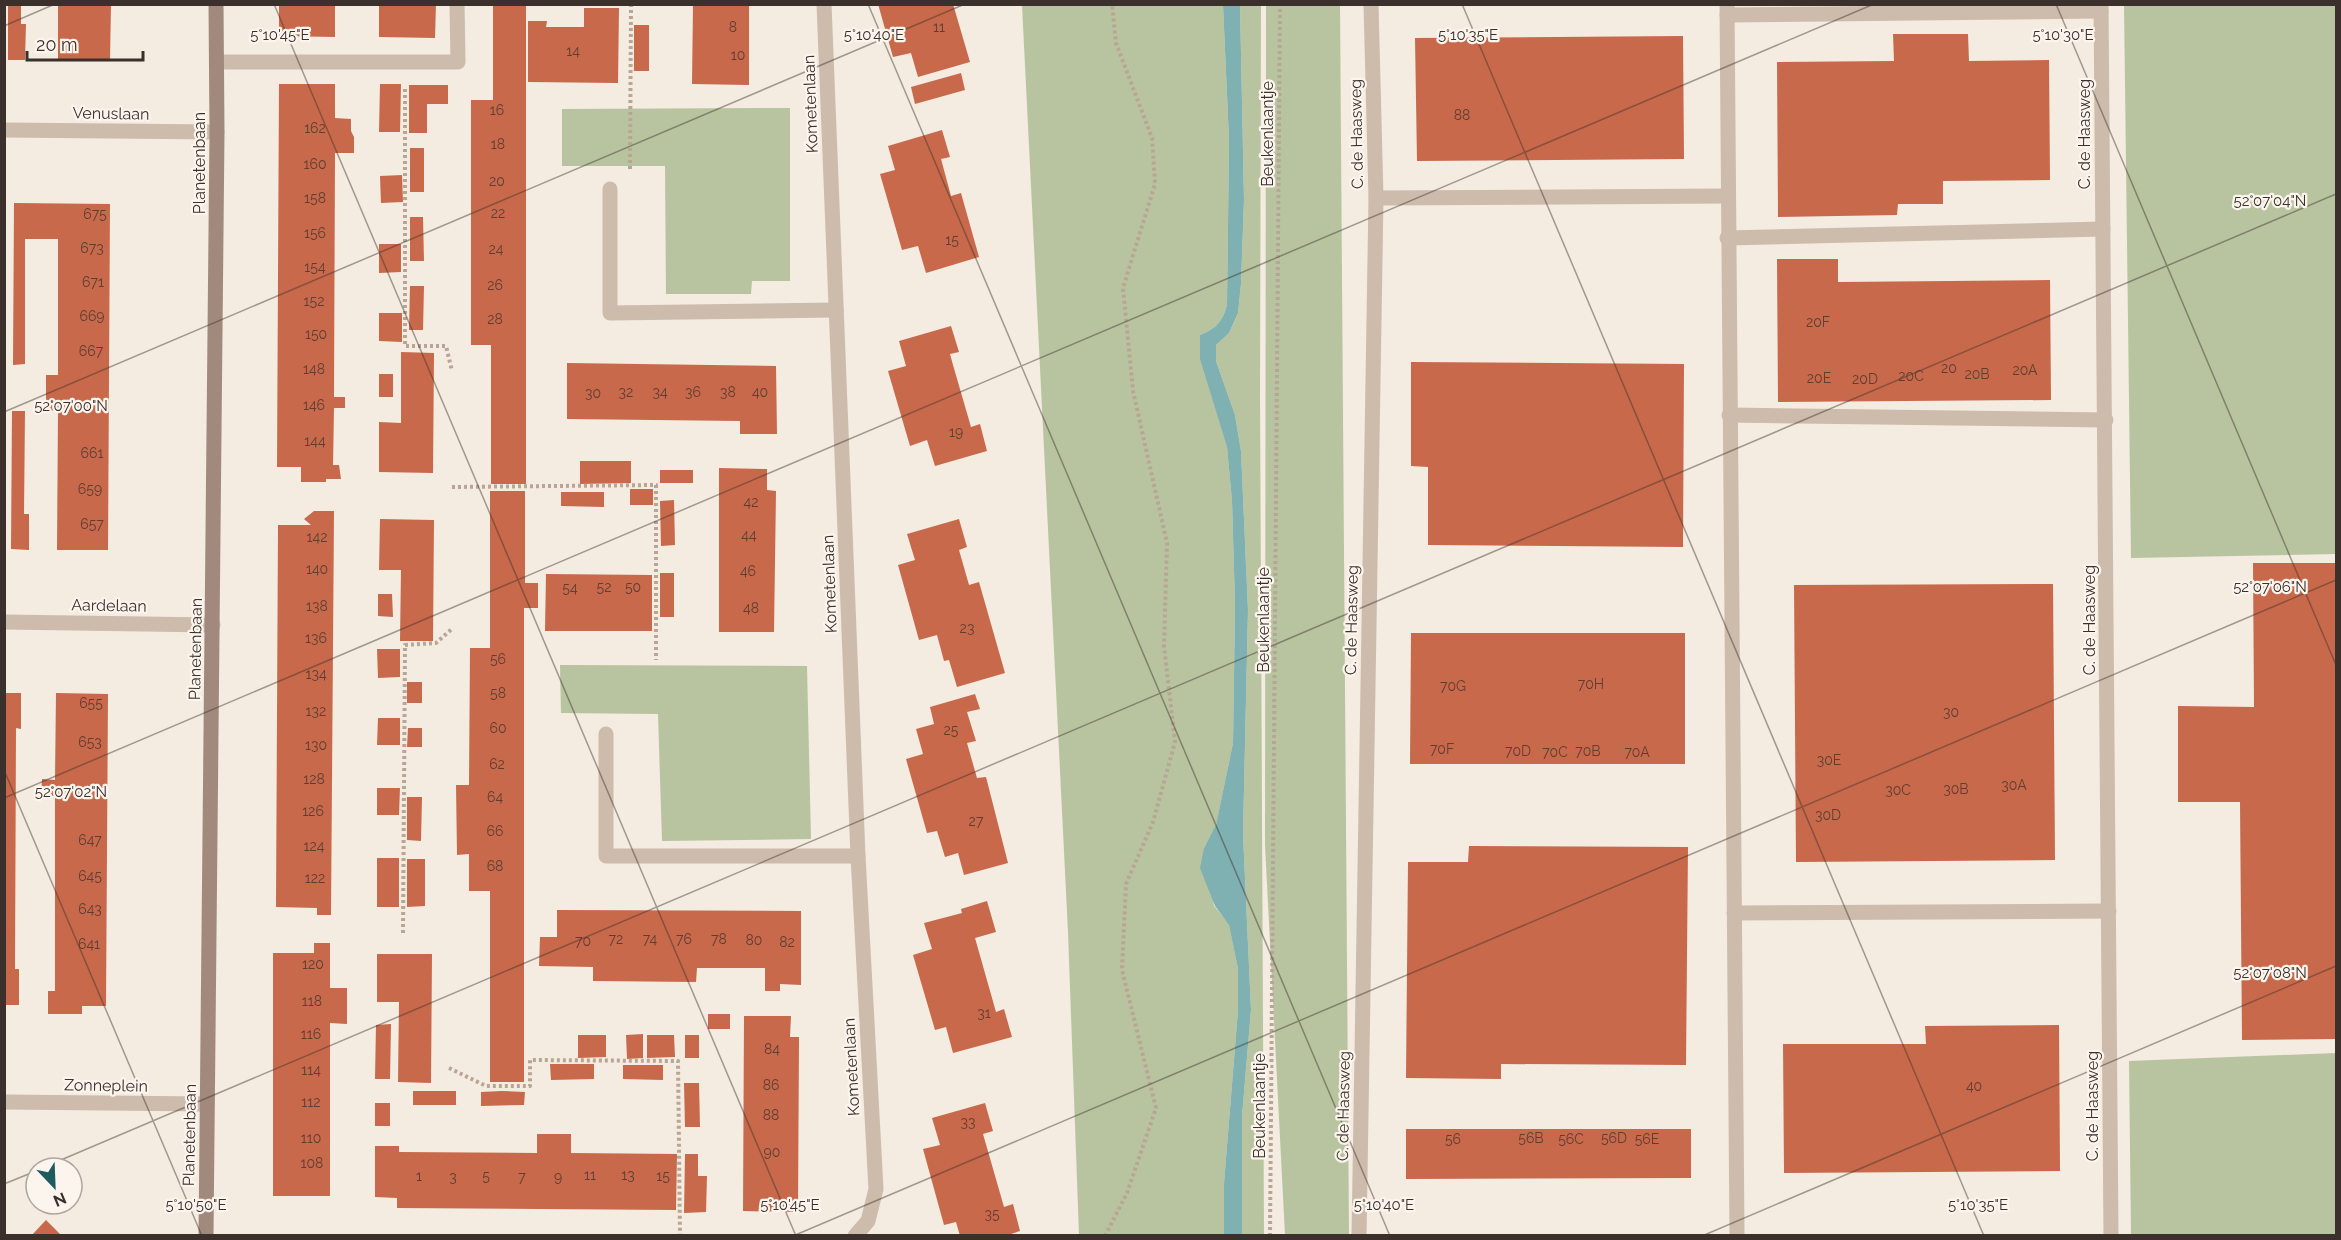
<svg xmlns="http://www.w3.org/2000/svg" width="2341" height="1240" viewBox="0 0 2341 1240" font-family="Raleway,sans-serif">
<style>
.green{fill:#b8c4a0}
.water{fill:#7fb0b2}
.building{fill:#c8694b}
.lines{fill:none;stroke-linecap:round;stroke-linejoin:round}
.path{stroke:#b9a596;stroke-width:4;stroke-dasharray:3 3;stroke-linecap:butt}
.lane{stroke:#cdbbac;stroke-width:15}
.street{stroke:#cdbbac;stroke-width:15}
.secondary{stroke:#a18a7d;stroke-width:15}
.ticks{fill:none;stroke:#3b302b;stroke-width:1.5;stroke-opacity:0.45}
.labels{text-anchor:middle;stroke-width:4.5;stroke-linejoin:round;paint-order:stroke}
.number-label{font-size:14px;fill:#5e3e33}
.street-label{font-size:16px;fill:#3b302b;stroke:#fbf5ee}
.ticks-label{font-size:15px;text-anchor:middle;fill:#3b302b;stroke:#fbf5ee;stroke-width:4.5;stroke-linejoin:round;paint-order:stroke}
</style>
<rect width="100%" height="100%" fill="#f4ebe1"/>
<!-- green -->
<g class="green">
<path d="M1022 5H1223L1229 140 1227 305C1222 322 1217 328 1200 335L1208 384 1227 446 1232 501 1235 605 1233 743 1216 826 1204 848 1214 906 1229 924 1238 969V1010L1224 1183V1235H1079L1068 932Z"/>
<path d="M1240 5H1261L1260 394 1264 1235H1242V1116L1251 1010 1243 834 1248 610 1241 451 1235 415 1216 361V345L1229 333 1238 313 1241 284 1244 200Z"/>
<path d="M1266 5H1340L1349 1235H1285L1265 845Z"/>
<path d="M2124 5H2336V554L2131 558Z"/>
<path d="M790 108V281H752L751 294H666L665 166H562V109Z"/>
<path d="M560 665 807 666 811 839 662 841 658 714 561 713Z"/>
<path d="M2336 1053V1235H2131L2129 1061Z"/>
</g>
<!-- water -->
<path class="water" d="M1240 5 1244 200 1241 284 1238 313 1229 333 1216 345V361L1235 415 1241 451 1248 610 1243 834 1251 1010 1242 1116V1235L1224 1236V1183L1238 1010V969L1229 925 1215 906 1200 868 1204 848 1216 825 1233 743 1235 605 1232 501 1227 447 1200 359V335C1217 328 1222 322 1227 305L1229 140 1223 5Z"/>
<!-- building -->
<g class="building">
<path d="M8 4H21V24H26L25 60H8Z"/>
<path d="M58 4H111L110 60 58 59Z"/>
<path d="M279 4H335V37L279 36Z"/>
<path d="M379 4H436L435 38 379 37Z"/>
<path d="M493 4H526V484H491V345H471V100H493Z"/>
<path d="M693 4H749V85L692 84Z"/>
<path d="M878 4H953L970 62 918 77 911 53 893 57Z"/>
<path d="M584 8H619L618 83 528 82V21H547L546 27H584Z"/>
<rect x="634" y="25" width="15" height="46"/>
<path d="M1893 34H1968L1969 61 2049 60 2050 180 1943 181V204H1898L1897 215 1778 217 1777 62 1894 61Z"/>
<path d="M1683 36 1684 159 1417 161 1415 38Z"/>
<path d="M961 73 965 90 915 104 911 87Z"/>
<path d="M279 84H335V118L351 119V131L354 137V153H335L334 397H345V408H334L333 465H339L341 479H326V482H301V467H277Z"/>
<path d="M380 84H401L400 132H379Z"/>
<path d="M409 85H448V104H427V133H409Z"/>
<path d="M942 130 950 157 941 159 951 196 961 193 979 257 926 273 918 246 902 250 880 174 895 170 888 146Z"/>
<rect x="410" y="148" width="14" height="44"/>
<path d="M402 175 403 202 381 203 380 176Z"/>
<path d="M14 203 110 204 108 550H57L58 410 46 411V375H58V239H25V364L13 365Z"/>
<path d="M410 217H423L424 261H410Z"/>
<path d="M379 244H401V272L379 273Z"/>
<path d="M1777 259H1838V282L2050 280 2051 400 1778 402Z"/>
<path d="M410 286H424L423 330H409Z"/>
<path d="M379 313H402V342L379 341Z"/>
<path d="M951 326 959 352 950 354 953 365 971 427 980 424 987 451 935 466 927 440 910 446 888 371 906 366 899 341Z"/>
<path d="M401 352 434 353 433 473 379 472V422L401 423Z"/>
<path d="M1411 362 1684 364 1683 547 1428 545V467L1411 466Z"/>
<path d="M567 363 776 366 777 434H740V421L567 419Z"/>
<rect x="379" y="374" width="14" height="23"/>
<path d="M12 411H25L24 514H29V550L11 549Z"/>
<path d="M580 461H631V483L580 484Z"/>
<path d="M719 468 767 469V490L776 491 774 632H719Z"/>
<rect x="660" y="470" width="33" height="13"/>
<rect x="630" y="489" width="23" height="16"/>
<path d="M490 491H525V583H538V608H524V1082H490V891H469V854L457 855 456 785H469L470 648H490Z"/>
<path d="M561 492H604V507L561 506Z"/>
<path d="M674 500 675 545 661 546 660 501Z"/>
<path d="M314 511H334L331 915H317V908L276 907 278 525H311L304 519Z"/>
<path d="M380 519 434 520 433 641H400L401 570H379Z"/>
<path d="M959 519 967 547 959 550 969 585 979 582 1005 673 957 687 949 660 944 661 937 635 919 640 898 565 915 560 907 534Z"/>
<path d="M2253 563H2336V1039L2242 1040 2240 802H2178V706L2254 707Z"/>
<rect x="660" y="573" width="14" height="44"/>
<path d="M546 574 652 575V631H545Z"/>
<path d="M2053 584 2055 860 1796 862 1794 585Z"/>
<path d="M378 594H392L393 617 378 616Z"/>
<path d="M1411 633H1685V764H1410Z"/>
<path d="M377 649H400V677L378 678Z"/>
<rect x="407" y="682" width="15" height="21"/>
<path d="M4 693H21V729L16 728 15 969H19V1005H4Z"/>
<path d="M56 693 108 694 106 1006H82V1014H48V991H55V796H41L42 779 55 780Z"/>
<path d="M975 694 980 709 967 712 976 741 967 743 977 778 986 777 1008 863 964 875 958 853 945 857 937 831 927 833 906 759 923 754 916 729 934 724 930 707Z"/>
<path d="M378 718H400V745H377Z"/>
<path d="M408 728H422V747H407Z"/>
<path d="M377 788H400L399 815H377Z"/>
<path d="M407 797H422L421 841 407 840Z"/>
<path d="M1469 846 1688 847 1686 1065 1501 1064V1079L1406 1078 1408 862H1468Z"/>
<rect x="377" y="858" width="22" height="49"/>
<path d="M407 859H425V906L407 907Z"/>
<path d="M987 901 996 932 975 938 996 1012 1004 1009 1012 1037 953 1053 946 1027 935 1030 913 955 932 949 924 923 962 913 961 909Z"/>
<path d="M557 910 801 911V985L780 984V991H765V968H697L696 982 593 981V967L539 966 540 937H557Z"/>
<path d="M314 943H330V988H347V1024L330 1023V1196H273V953H314Z"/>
<path d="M377 954H432L431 1083 398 1082 399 1002H377Z"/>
<rect x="708" y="1014" width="22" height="15"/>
<path d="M744 1016H791L790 1037H799L798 1212 743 1211Z"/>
<path d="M391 1024 390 1079H375L376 1025Z"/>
<path d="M2059 1025 2060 1171 1784 1173 1783 1044H1926L1925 1026Z"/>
<path d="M643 1034V1058L627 1059 626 1035Z"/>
<path d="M578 1035H606V1057L578 1058Z"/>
<path d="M647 1035H674L675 1057 647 1058Z"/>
<rect x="685" y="1035" width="14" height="23"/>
<path d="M550 1064H594V1079L551 1080Z"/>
<path d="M623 1065H663V1080L623 1079Z"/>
<path d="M684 1083H699L700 1127H685Z"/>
<rect x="413" y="1091" width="43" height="14"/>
<path d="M502 1091 525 1092 524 1105 481 1106V1092Z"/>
<rect x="375" y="1103" width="15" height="23"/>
<path d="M985 1103 993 1131 983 1134 1004 1207 1013 1204 1020 1231 1005 1236H960L956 1222 944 1225 923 1149 940 1145 932 1118Z"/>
<path d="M1406 1129H1691V1178L1406 1179Z"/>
<path d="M537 1134H571V1153L677 1154 676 1210 397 1208V1198L375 1197V1146H399V1152L537 1153Z"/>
<path d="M685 1154H698V1176H707L706 1212 684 1213Z"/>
<path d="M46 1220 62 1236H31Z"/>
</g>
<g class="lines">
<!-- path -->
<g class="path">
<path d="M405 89V346H446L452 371"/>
<path d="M630 169 631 4"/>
<path d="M452 487 656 485V660"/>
<path d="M403 933 405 645 436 643 453 628"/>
<path d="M449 1068 486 1086H530V1060L678 1061 680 1236"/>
<path d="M1105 1236 1127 1193 1156 1108 1122 970 1126 884 1153 822 1175 742 1164 646 1167 543 1133 391 1123 288 1155 184 1152 138 1116 43 1112 4"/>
<path d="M1270 1236 1280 4"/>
</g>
<!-- lane -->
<g class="lane">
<path d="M1727 15 2101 11"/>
<path d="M217 62H458L457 4"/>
<path d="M1376 198 1727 196"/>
<path d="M1727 238 2103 229"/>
<path d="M1729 415 2106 420"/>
<path d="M1734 913 2109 911"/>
</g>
<!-- street -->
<g class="street">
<path d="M824 4 858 856 876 1189 868 1221 855 1236"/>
<path d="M1727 4 1737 1236"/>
<path d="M2101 4 2111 1236"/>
<path d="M4 130 217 132"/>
<path d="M610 189V313L836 310"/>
<path d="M4 622 213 625"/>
<path d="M606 734V856H858"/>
<path d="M4 1102 207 1104"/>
<path d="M1359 1236 1376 198 1371 4"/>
</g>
<!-- secondary -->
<path class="secondary" d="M206 1236 217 132 216 4"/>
</g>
<!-- ticks -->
<path class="ticks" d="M274 4 796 1236M868 4 1390 1236M1462 4 1984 1236M2056 4 2336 665M4 26 55 4M4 412 965 4M4 770 202 1236M4 798 1874 4M42 1168 2336 194M4 1184 36 1171M793 1236 2336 580M1702 1236 2336 966"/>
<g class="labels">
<!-- number labels -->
<g class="number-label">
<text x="733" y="32">8</text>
<text x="939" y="32">11</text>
<text x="573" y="56">14</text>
<text x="738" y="60">10</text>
<text x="497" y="115">16</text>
<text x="1462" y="120">88</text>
<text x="315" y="133">162</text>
<text x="498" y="149">18</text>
<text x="315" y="169">160</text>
<text x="497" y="186">20</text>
<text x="315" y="203">158</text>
<text x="498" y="218">22</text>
<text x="95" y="219">675</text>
<text x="315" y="238">156</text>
<text x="952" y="245">15</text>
<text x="92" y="253">673</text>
<text x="496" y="254">24</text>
<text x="315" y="272">154</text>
<text x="93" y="287">671</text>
<text x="495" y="290">26</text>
<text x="314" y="306">152</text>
<text x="92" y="321">669</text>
<text x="495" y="324">28</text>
<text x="1818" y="327">20F</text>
<text x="316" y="339">150</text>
<text x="91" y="356">667</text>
<text x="1949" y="373">20</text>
<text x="314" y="374">148</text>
<text x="2025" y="375">20A</text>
<text x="1977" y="379">20B</text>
<text x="1911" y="381">20C</text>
<text x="1819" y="383">20E</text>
<text x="1865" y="384">20D</text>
<text x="626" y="397">32</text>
<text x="660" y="397">34</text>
<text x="693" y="397">36</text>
<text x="728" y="397">38</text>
<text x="760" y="397">40</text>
<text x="593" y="398">30</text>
<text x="314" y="410">146</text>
<text x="956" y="437">19</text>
<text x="315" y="446">144</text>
<text x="92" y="458">661</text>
<text x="90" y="494">659</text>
<text x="751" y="507">42</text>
<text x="92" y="529">657</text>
<text x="749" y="540">44</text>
<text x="317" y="542">142</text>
<text x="317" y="574">140</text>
<text x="748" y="576">46</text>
<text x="604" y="592">52</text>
<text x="633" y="592">50</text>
<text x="570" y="593">54</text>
<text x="317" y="611">138</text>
<text x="751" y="613">48</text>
<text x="967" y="633">23</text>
<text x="316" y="643">136</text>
<text x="498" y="664">56</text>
<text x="316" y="679">134</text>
<text x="1591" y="689">70H</text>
<text x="1453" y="691">70G</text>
<text x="498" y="698">58</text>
<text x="91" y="708">655</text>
<text x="316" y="716">132</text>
<text x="1951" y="717">30</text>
<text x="498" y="733">60</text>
<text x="951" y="735">25</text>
<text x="90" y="747">653</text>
<text x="316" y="750">130</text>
<text x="1442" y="754">70F</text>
<text x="1518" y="756">70D</text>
<text x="1588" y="756">70B</text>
<text x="1555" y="757">70C</text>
<text x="1637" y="757">70A</text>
<text x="1829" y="765">30E</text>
<text x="497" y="769">62</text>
<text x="314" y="784">128</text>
<text x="2014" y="790">30A</text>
<text x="1956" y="794">30B</text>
<text x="1898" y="795">30C</text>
<text x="495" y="802">64</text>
<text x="313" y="816">126</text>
<text x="1828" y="820">30D</text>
<text x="976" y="826">27</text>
<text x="495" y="836">66</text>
<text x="90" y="845">647</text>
<text x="314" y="851">124</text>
<text x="495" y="871">68</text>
<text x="90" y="881">645</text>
<text x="315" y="883">122</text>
<text x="90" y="914">643</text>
<text x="616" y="944">72</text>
<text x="650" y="944">74</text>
<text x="684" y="944">76</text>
<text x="719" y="944">78</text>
<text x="754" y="945">80</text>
<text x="583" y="946">70</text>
<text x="787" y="947">82</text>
<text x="89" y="949">641</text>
<text x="313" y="969">120</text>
<text x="312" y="1006">118</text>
<text x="984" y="1018">31</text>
<text x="311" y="1039">116</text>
<text x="772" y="1054">84</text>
<text x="311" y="1075">114</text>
<text x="771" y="1090">86</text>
<text x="1974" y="1091">40</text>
<text x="311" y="1107">112</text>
<text x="771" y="1120">88</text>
<text x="968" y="1127">33</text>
<text x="311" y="1143">110</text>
<text x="1531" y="1143">56B</text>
<text x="1614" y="1143">56D</text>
<text x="1453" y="1144">56</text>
<text x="1571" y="1144">56C</text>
<text x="1647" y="1144">56E</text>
<text x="772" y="1157">90</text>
<text x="312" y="1168">108</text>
<text x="590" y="1180">11</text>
<text x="628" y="1180">13</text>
<text x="419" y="1181">1</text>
<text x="486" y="1181">5</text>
<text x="663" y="1181">15</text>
<text x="453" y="1182">3</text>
<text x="522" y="1182">7</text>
<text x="558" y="1182">9</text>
<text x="992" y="1219">35</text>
</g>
<!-- street labels -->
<g class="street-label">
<text transform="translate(810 104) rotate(-92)" y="6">Kometenlaan</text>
<text transform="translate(111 113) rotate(1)" y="6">Venuslaan</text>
<text transform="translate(1267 134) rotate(-90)" y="6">Beukenlaantje</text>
<text transform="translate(1356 134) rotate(-91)" y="6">C. de Haasweg</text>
<text transform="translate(2084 134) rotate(-90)" y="6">C. de Haasweg</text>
<text transform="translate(199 163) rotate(-90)" y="6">Planetenbaan</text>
<text transform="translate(829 584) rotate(-92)" y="6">Kometenlaan</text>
<text transform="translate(109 605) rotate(1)" y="6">Aardelaan</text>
<text transform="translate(1263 620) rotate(-90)" y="6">Beukenlaantje</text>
<text transform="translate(1351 620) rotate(-89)" y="6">C. de Haasweg</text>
<text transform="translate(2089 620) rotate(-90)" y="6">C. de Haasweg</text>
<text transform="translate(195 649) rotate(-89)" y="6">Planetenbaan</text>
<text transform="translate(851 1067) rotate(-93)" y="6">Kometenlaan</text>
<text transform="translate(106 1085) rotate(1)" y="6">Zonneplein</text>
<text transform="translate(1259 1106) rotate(-90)" y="6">Beukenlaantje</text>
<text transform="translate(1343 1106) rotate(-89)" y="6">C. de Haasweg</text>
<text transform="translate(2092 1106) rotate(-90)" y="6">C. de Haasweg</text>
<text transform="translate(189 1135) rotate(-89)" y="6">Planetenbaan</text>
</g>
</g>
<g class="ticks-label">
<text x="280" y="40">5°10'45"E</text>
<text x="874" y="40">5°10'40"E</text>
<text x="1468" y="40">5°10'35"E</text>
<text x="2063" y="40">5°10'30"E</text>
<text x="2270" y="206">52°07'04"N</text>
<text x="71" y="411">52°07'00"N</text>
<text x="2270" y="592">52°07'06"N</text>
<text x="71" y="797">52°07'02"N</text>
<text x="2270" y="978">52°07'08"N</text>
<text x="196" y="1210">5°10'50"E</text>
<text x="790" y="1210">5°10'45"E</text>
<text x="1384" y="1210">5°10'40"E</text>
<text x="1978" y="1210">5°10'35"E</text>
</g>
<!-- border -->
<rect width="2341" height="1240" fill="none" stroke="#3b302b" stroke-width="12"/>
<!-- north arrow -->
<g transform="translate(54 1186) rotate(157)"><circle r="28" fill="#fbf5ee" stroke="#aea6a0" stroke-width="1.5"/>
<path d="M0-4.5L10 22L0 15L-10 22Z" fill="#1f5a5e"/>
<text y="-9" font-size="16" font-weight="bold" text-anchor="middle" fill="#3b302b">N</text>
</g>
<!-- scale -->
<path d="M27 51v9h116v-9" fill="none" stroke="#3b302b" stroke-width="3"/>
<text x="36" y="51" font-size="18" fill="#3b302b" stroke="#fbf5ee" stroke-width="4.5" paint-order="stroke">20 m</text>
</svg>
